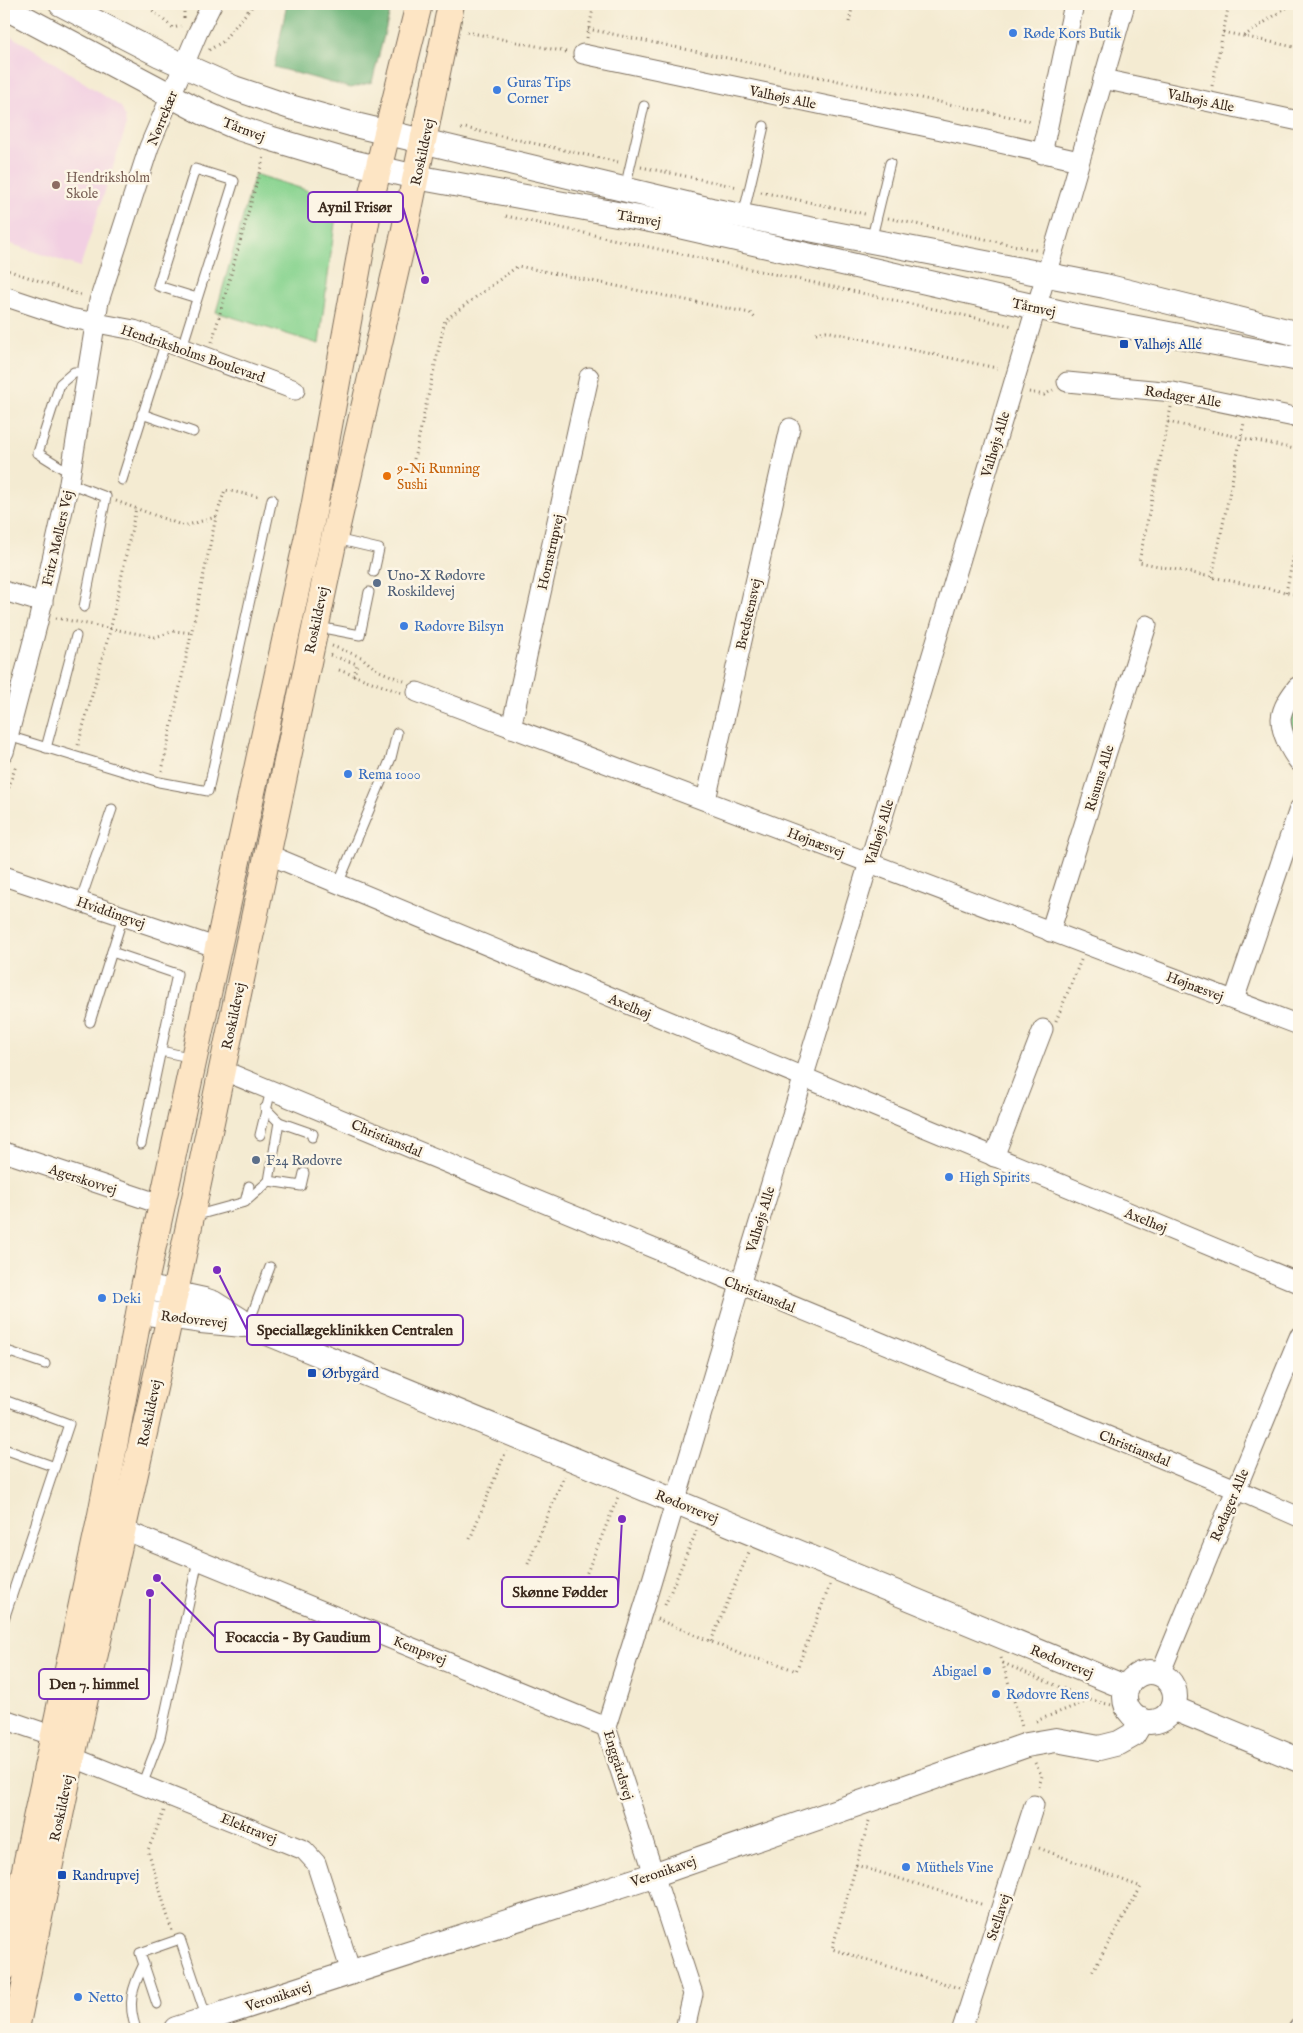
<svg xmlns="http://www.w3.org/2000/svg" width="1303" height="2033" viewBox="0 0 1303 2033" font-family="'IM FELL English',serif">
<style>
.built{fill:#f2cfe2}
.green{fill:#8ad491;stroke:#627f58}
.forest{fill:#6fb67b;stroke:#55704c}
.lines{fill:none;stroke-linecap:round;stroke-linejoin:round}
.service-casing{stroke:#7c6e5d;stroke-width:11}
.minor-casing{stroke:#7c6e5d;stroke-width:21}
.tertiary-casing{stroke:#7c6e5d;stroke-width:26}
.secondary-casing{stroke:#7c6e5d;stroke-width:28}
.path{stroke:#7c6e5d;stroke-width:3;stroke-dasharray:1 4;stroke-linecap:butt}
.service{stroke:#fff;stroke-width:9}
.minor{stroke:#fff;stroke-width:19}
.tertiary{stroke:#fff;stroke-width:24}
.secondary{stroke:#fde5c4;stroke-width:26}
.shop-dot{fill:#3f7fe0;stroke:#fcf5e5;stroke-width:2}
.education-dot{fill:#8d6e63;stroke:#fcf5e5;stroke-width:2}
.transit-dot{fill:#1a4fb4;stroke:#fcf5e5;stroke-width:2}
.food-dot{fill:#e8710a;stroke:#fcf5e5;stroke-width:2}
.service-dot{fill:#5c6f8a;stroke:#fcf5e5;stroke-width:2}
.labels{text-anchor:middle;stroke-width:5;stroke-linejoin:round;paint-order:stroke}
.shop-label{font-size:14px;fill:#366cbe;stroke:#fcf5e5;text-anchor:start}
.street-label{font-size:14px;fill:#3b2a1e;stroke:#fcf5e5}
.education-label{font-size:14px;fill:#785e54;stroke:#fcf5e5;text-anchor:start}
.transit-label{font-size:14px;fill:#164399;stroke:#fcf5e5;text-anchor:start}
.food-label{font-size:14px;fill:#c56008;stroke:#fcf5e5;text-anchor:start}
.service-label{font-size:14px;fill:#4e5e75;stroke:#fcf5e5;text-anchor:start}
.leader{fill:none;stroke:#7b2cbf;stroke-width:2}
.callout-dot{fill:#7b2cbf;stroke:#fcf5e5;stroke-width:2}
.callout{fill:#fcf5e5;stroke:#7b2cbf;stroke-width:2}
.callout-label{font-size:15px;text-anchor:middle;font-weight:bold;fill:#3b2a1e}
</style>
<rect width="100%" height="100%" fill="#fcf5e5"/>
<filter id="ink" filterUnits="userSpaceOnUse"><feTurbulence type="fractalNoise" baseFrequency=".02" numOctaves="2"/><feDisplacementMap in="SourceGraphic" scale="10" xChannelSelector="R" yChannelSelector="G"/><feConvolveMatrix kernelMatrix="1 2 1 2 8 2 1 2 1" color-interpolation-filters="sRGB"/></filter>
<filter id="wash" filterUnits="userSpaceOnUse"><feTurbulence type="fractalNoise" baseFrequency=".0096" numOctaves="4" result="noise"/><feDisplacementMap in="SourceGraphic" scale="20" xChannelSelector="R" yChannelSelector="G"/><feGaussianBlur stdDeviation="1.12" result="paint"/><feColorMatrix in="noise" values="0 0 0 0 0 0 0 0 0 0 0 0 0 0 0 0 0 1.4 0 .05"/><feComposite in="paint" operator="in"/></filter>
<g filter="url(#wash)">
<rect width="100%" height="100%" fill="#f4ebd2"/>
<!-- built -->
<path class="built" d="M4 33 29 46 121 107 125 117 126 127 80 267 8 243 4 245Z"/>
<!-- green -->
<g class="green">
<path d="M255 174 338 200 319 344 216 312Z"/>
<path d="M1299 694V753L1287 717Z"/>
</g>
<!-- forest -->
<path class="forest" d="M287 4H392L372 82 351 88 274 67Z"/>
</g>
<g filter="url(#ink)">
<g class="lines">
<!-- service casing -->
<g class="service-casing">
<g id="service">
<path d="M625 188 644 106"/>
<path d="M743 216 764 126"/>
<path d="M871 241 890 163"/>
<path d="M182 347 234 181 195 169 158 286 197 298"/>
<path d="M142 414 193 432"/>
<path d="M72 470 62 468 38 453 60 384 74 372H86"/>
<path d="M122 480 166 341"/>
<path d="M69 483 106 497 84 607"/>
<path d="M336 539 379 549 374 572"/>
<path d="M318 627 360 635 369 592"/>
<path d="M8 736 159 782 208 791 272 499"/>
<path d="M46 748 76 636"/>
<path d="M338 884 391 758 397 733"/>
<path d="M80 902 112 809"/>
<path d="M112 952 177 974 141 1144"/>
<path d="M90 1022 123 916"/>
<path d="M161 1051 193 1058"/>
<path d="M265 1108 279 1122 269 1181 301 1186 304 1173"/>
<path d="M279 1122 313 1134 312 1137"/>
<path d="M260 1135 271 1090"/>
<path d="M245 1202 269 1181"/>
<path d="M194 1216 245 1202 249 1186"/>
<path d="M248 1325 270 1267"/>
<path d="M4 1350 45 1364"/>
<path d="M4 1400 69 1424 4 1619"/>
<path d="M4 1449 55 1467"/>
<path d="M142 1785 160 1738 198 1560"/>
<path d="M157 2004 140 1953 180 1939 207 2019"/>
<path d="M136 2029C127 2003 132 1988 144 1964"/>
</g>
</g>
<!-- minor casing -->
<g class="minor-casing">
<g id="minor">
<path d="M583 54 951 132 1079 161"/>
<path d="M1103 79 1299 121"/>
<path d="M1042 154 1074 4"/>
<path d="M4 296 70 318 134 330 295 390"/>
<path d="M1067 382 1173 392 1299 418"/>
<path d="M4 591 43 603"/>
<path d="M1299 686 1297 687C1290 696 1282 707 1281 719 1281 733 1290 751 1299 762"/>
<path d="M417 692 1299 1025"/>
<path d="M511 728 589 377"/>
<path d="M4 752 38 622 69 483 99 301 149 147 198 32 212 4"/>
<path d="M706 800 790 428"/>
<path d="M267 854 1299 1283"/>
<path d="M4 876 218 948"/>
<path d="M1050 932 1147 625"/>
<path d="M1234 1000 1299 809"/>
<path d="M222 1070 1226 1485 1299 1517"/>
<path d="M4 1152 163 1205"/>
<path d="M994 1157 1043 1029"/>
<path d="M122 1529 606 1727"/>
<path d="M1160 1674 1299 1337"/>
<path d="M4 1719 54 1736"/>
<path d="M72 1757 304 1850 316 1863 351 1972"/>
<path d="M685 2029 693 1994 606 1727 647 1597 740 1285 907 738 1070 195 1125 4"/>
<path d="M962 2029 1034 1805"/>
<path d="M1298 2029 1299 2028"/>
</g>
</g>
<!-- tertiary casing -->
<g class="tertiary-casing">
<g id="tertiary">
<path d="M61 4 160 55 234 88 290 107 351 124 711 210 1105 286 1299 334"/>
<path d="M4 7 202 112 238 128 269 138 343 160 416 177 666 223 1080 317 1299 359"/>
<path d="M144 1287 204 1300 213 1303 248 1325 1127 1688"/>
<path d="M140 1312 201 1321 243 1325"/>
<circle cx="1150" cy="1697" r="25"/>
<path d="M1173 1708 1299 1760"/>
<path d="M176 2029 653 1875 1027 1745 1056 1740 1099 1748 1119 1743 1133 1735 1142 1720"/>
</g>
</g>
<!-- secondary casing -->
<g class="secondary-casing">
<g id="secondary">
<path d="M4 1968 100 1520 144 1287 314 508 369 206 419 4"/>
<path d="M16 2029 72 1757 170 1316 334 539 404 234 451 4"/>
</g>
</g>
<!-- path -->
<g class="path">
<path d="M145 4 173 28 181 26"/>
<path d="M184 18V4"/>
<path d="M849 22 853 4"/>
<path d="M588 29 1031 121"/>
<path d="M467 32 566 52"/>
<path d="M1223 32 1299 48"/>
<path d="M1244 36 1292 4"/>
<path d="M587 38 594 4"/>
<path d="M209 50 222 42 254 4"/>
<path d="M1212 86 1229 4"/>
<path d="M461 129 465 128 618 162"/>
<path d="M641 167 738 187"/>
<path d="M761 192 865 214"/>
<path d="M506 216 1013 326"/>
<path d="M888 218 1036 250"/>
<path d="M4 231 6 232 4 234"/>
<path d="M4 269 84 296"/>
<path d="M816 333 826 331 1001 369"/>
<path d="M212 342 264 156"/>
<path d="M1029 392 1044 395 1053 390"/>
<path d="M1171 407 1139 562 1299 595"/>
<path d="M1168 422 1299 450"/>
<path d="M414 459 445 320 518 266 750 313 757 320"/>
<path d="M116 501 184 526 216 517"/>
<path d="M1212 577 1244 423"/>
<path d="M1286 592 1299 531"/>
<path d="M56 618 155 637 175 631 192 633"/>
<path d="M332 646 361 657 377 670 404 681"/>
<path d="M330 655 357 664 354 676"/>
<path d="M339 670 402 693"/>
<path d="M78 745 111 627 136 508"/>
<path d="M162 771 216 517 225 490 260 497"/>
<path d="M4 802 16 765"/>
<path d="M1056 1021 1081 960"/>
<path d="M470 1539 506 1451"/>
<path d="M528 1564 564 1476"/>
<path d="M583 1582 618 1497"/>
<path d="M665 1605 697 1530"/>
<path d="M657 1619 745 1656 776 1663 796 1671 830 1585"/>
<path d="M711 1641 749 1552"/>
<path d="M1001 1658 1022 1727"/>
<path d="M1003 1663 1090 1700 1116 1706"/>
<path d="M1036 1721 1090 1700"/>
<path d="M1035 1763 1042 1776 1038 1790"/>
<path d="M164 1811 148 1850 172 1931"/>
<path d="M869 1821 832 1949 959 1988"/>
<path d="M1039 1848 1141 1887 1092 1972"/>
<path d="M856 1865 984 1905"/>
</g>
<!-- service -->
<use href="#service" class="service"/>
<!-- minor -->
<use href="#minor" class="minor"/>
<!-- tertiary -->
<use href="#tertiary" class="tertiary"/>
<!-- secondary -->
<use href="#secondary" class="secondary"/>
</g>
</g>
<!-- markers -->
<g class="shop-dot">
<circle cx="1013" cy="33" r="5"/>
<circle cx="497" cy="90" r="5"/>
<circle cx="404" cy="626" r="5"/>
<circle cx="348" cy="774" r="5"/>
<circle cx="949" cy="1177" r="5"/>
<circle cx="102" cy="1298" r="5"/>
<circle cx="987" cy="1671" r="5"/>
<circle cx="996" cy="1694" r="5"/>
<circle cx="906" cy="1867" r="5"/>
<circle cx="78" cy="1997" r="5"/>
</g>
<circle class="education-dot" cx="56" cy="185" r="5"/>
<g class="transit-dot">
<rect x="1119" y="339" width="10" height="10" rx="2.5"/>
<rect x="307" y="1368" width="10" height="10" rx="2.5"/>
<rect x="57" y="1870" width="10" height="10" rx="2.5"/>
</g>
<circle class="food-dot" cx="387" cy="476" r="5"/>
<g class="service-dot">
<circle cx="377" cy="583" r="5"/>
<circle cx="256" cy="1160" r="5"/>
</g>
<g class="labels">
<!-- shop labels -->
<g class="shop-label">
<text x="1023" y="38">Røde Kors Butik</text>
<text x="507" y="87">Guras Tips<tspan x="507" dy="16">Corner</tspan></text>
<text x="414" y="631">Rødovre Bilsyn</text>
<text x="358" y="779">Rema 1000</text>
<text x="959" y="1182">High Spirits</text>
<text x="112" y="1303">Deki</text>
<text x="977" y="1676" text-anchor="end">Abigael</text>
<text x="1006" y="1699">Rødovre Rens</text>
<text x="916" y="1872">Müthels Vine</text>
<text x="88" y="2002">Netto</text>
</g>
<!-- street labels -->
<g class="street-label">
<text transform="translate(783 97) rotate(12)" y="5">Valhøjs Alle</text>
<text transform="translate(1201 100) rotate(12)" y="5">Valhøjs Alle</text>
<text transform="translate(162 118) rotate(-68)" y="5">Nørrekær</text>
<text transform="translate(244 129) rotate(21)" y="5">Tårnvej</text>
<text transform="translate(422 152) rotate(-78)" y="5">Roskildevej</text>
<text transform="translate(639 218) rotate(10)" y="5">Tårnvej</text>
<text transform="translate(1034 307) rotate(12)" y="5">Tårnvej</text>
<text transform="translate(193 353) rotate(19)" y="5">Hendriksholms Boulevard</text>
<text transform="translate(1183 396) rotate(9)" y="5">Rødager Alle</text>
<text transform="translate(995 444) rotate(-73)" y="5">Valhøjs Alle</text>
<text transform="translate(57 538) rotate(-77)" y="5">Fritz Møllers Vej</text>
<text transform="translate(550 552) rotate(-77)" y="5">Hornstrupvej</text>
<text transform="translate(748 614) rotate(-77)" y="5">Bredstensvej</text>
<text transform="translate(316 620) rotate(-78)" y="5">Roskildevej</text>
<text transform="translate(1099 778) rotate(-73)" y="5">Risums Alle</text>
<text transform="translate(879 832) rotate(-73)" y="5">Valhøjs Alle</text>
<text transform="translate(816 842) rotate(21)" y="5">Højnæsvej</text>
<text transform="translate(111 912) rotate(19)" y="5">Hviddingvej</text>
<text transform="translate(1195 986) rotate(21)" y="5">Højnæsvej</text>
<text transform="translate(630 1006) rotate(23)" y="5">Axelhøj</text>
<text transform="translate(233 1016) rotate(-78)" y="5">Roskildevej</text>
<text transform="translate(387 1138) rotate(23)" y="5">Christiansdal</text>
<text transform="translate(83 1179) rotate(18)" y="5">Agerskovvej</text>
<text transform="translate(760 1219) rotate(-73)" y="5">Valhøjs Alle</text>
<text transform="translate(1146 1220) rotate(22)" y="5">Axelhøj</text>
<text transform="translate(760 1294) rotate(22)" y="5">Christiansdal</text>
<text transform="translate(194 1319) rotate(7)" y="5">Rødovrevej</text>
<text transform="translate(149 1413) rotate(-78)" y="5">Roskildevej</text>
<text transform="translate(1135 1448) rotate(22)" y="5">Christiansdal</text>
<text transform="translate(1229 1505) rotate(-67)" y="5">Rødager Alle</text>
<text transform="translate(687 1506) rotate(22)" y="5">Rødovrevej</text>
<text transform="translate(420 1650) rotate(22)" y="5">Kempsvej</text>
<text transform="translate(1062 1661) rotate(22)" y="5">Rødovrevej</text>
<text transform="translate(619 1765) rotate(73)" y="5">Enggårdsvej</text>
<text transform="translate(61 1808) rotate(-78)" y="5">Roskildevej</text>
<text transform="translate(249 1828) rotate(22)" y="5">Elektravej</text>
<text transform="translate(663 1871) rotate(-19)" y="5">Veronikavej</text>
<text transform="translate(998 1917) rotate(-72)" y="5">Stellavej</text>
<text transform="translate(278 1996) rotate(-18)" y="5">Veronikavej</text>
</g>
<!-- education labels -->
<g class="education-label">
<text x="66" y="182">Hendriksholm<tspan x="66" dy="16">Skole</tspan></text>
</g>
<!-- transit labels -->
<g class="transit-label">
<text x="1134" y="349">Valhøjs Allé</text>
<text x="322" y="1378">Ørbygård</text>
<text x="72" y="1880">Randrupvej</text>
</g>
<!-- food labels -->
<g class="food-label">
<text x="397" y="473">9-Ni Running<tspan x="397" dy="16">Sushi</tspan></text>
</g>
<!-- service labels -->
<g class="service-label">
<text x="387" y="580">Uno-X Rødovre<tspan x="387" dy="16">Roskildevej</tspan></text>
<text x="266" y="1165">F24 Rødovre</text>
</g>
</g>
<!-- callouts -->
<path class="leader" d="M425 280L403 207M217 1270L247 1330M622 1519L618 1592M157 1578L215 1637M150 1593L149 1684"/>
<g class="callout-dot">
<circle cx="425" cy="280" r="5"/>
<circle cx="217" cy="1270" r="5"/>
<circle cx="622" cy="1519" r="5"/>
<circle cx="157" cy="1578" r="5"/>
<circle cx="150" cy="1593" r="5"/>
</g>
<g class="callout">
<rect x="308" y="192" width="95" height="30" rx="5"/>
<rect x="247" y="1315" width="216" height="30" rx="5"/>
<rect x="502" y="1577" width="116" height="30" rx="5"/>
<rect x="215" y="1622" width="165" height="30" rx="5"/>
<rect x="39" y="1669" width="110" height="30" rx="5"/>
</g>
<g class="callout-label">
<text x="355" y="212">Aynil Frisør</text>
<text x="355" y="1335">Speciallægeklinikken Centralen</text>
<text x="560" y="1597">Skønne Fødder</text>
<text x="298" y="1642">Focaccia - By Gaudium</text>
<text x="94" y="1689">Den 7. himmel</text>
</g>
<!-- margin -->
<rect width="1303" height="2033" fill="none" stroke="#fcf5e5" stroke-width="20"/>
</svg>
